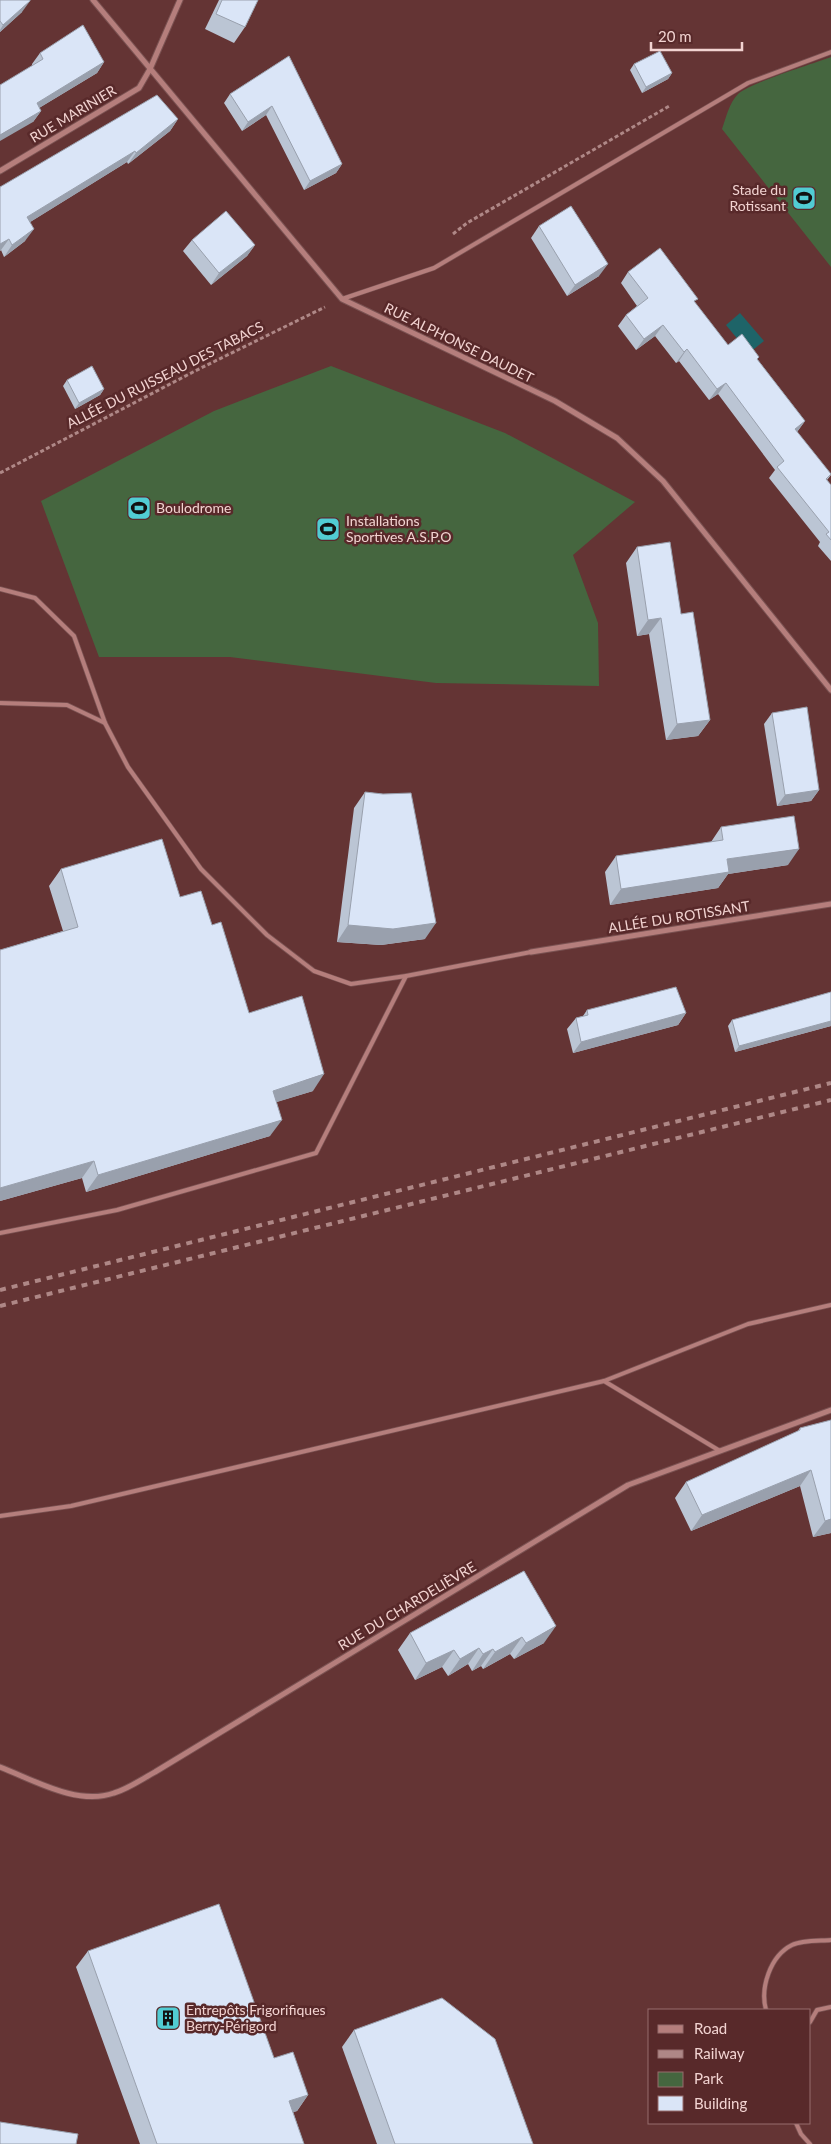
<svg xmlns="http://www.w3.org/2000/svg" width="831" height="2144" viewBox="0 0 831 2144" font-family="Lato,sans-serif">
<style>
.green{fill:#45663f}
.water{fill:#1e6468}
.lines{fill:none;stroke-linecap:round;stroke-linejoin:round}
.lane-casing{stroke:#7a5252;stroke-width:5.5}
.street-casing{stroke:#7a5252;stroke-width:7}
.path{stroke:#af8887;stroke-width:3;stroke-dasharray:4 2.5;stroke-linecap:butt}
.lane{stroke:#b57e7c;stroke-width:4}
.street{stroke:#b57e7c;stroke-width:5}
.rail{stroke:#ae8786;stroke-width:4;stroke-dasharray:6 6;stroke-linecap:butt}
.wall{fill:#bbc5d4}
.shaded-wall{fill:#99a0ad}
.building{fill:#dae5f7;stroke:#99a0ad}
.labels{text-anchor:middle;stroke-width:5;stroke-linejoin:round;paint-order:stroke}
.street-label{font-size:14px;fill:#f2d3d1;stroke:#58292a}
.poi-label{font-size:14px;fill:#f2d3d1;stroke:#58292a;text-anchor:start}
</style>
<rect width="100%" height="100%" fill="#643434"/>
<!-- green -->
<g class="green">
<path d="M831 57V267L722 129C726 118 729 103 738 94 750 83 812 64 831 57Z"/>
<path d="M331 366 505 433 635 502 573 555 598 623 599 686 436 683 230 657H99L41 501 214 411Z"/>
</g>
<!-- water -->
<path class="water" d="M740 313 764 341 749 353 726 325Z"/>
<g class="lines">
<!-- lane casing -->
<g class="lane-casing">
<g id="lane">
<path d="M342 299 434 268 748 83 831 52"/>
<path d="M0 589 35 598 74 636 105 723"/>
<path d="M0 703 67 705 105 723 128 767 201 869 267 935 314 971 351 984 406 976 531 952"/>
<path d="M0 1233 117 1210 316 1153 406 976"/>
<path d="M604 1381 748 1324 831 1305"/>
<path d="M0 1516 71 1506 604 1381 720 1451"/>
<path d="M766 2010C760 1988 770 1956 792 1945 802 1940 820 1941 831 1940"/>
<path d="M810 2022 817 2010 831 2007"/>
<path d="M796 2123 801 2134 810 2144"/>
</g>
</g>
<!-- street casing -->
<g class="street-casing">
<g id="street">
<path d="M93 0 342 299 555 401 617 438 663 481 831 690"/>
<path d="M0 171 139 88 150 69 180 0"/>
<path d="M531 952 831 904"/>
<path d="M0 1767C34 1780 77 1806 114 1793 128 1789 142 1779 155 1772L628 1485 831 1410"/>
</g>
</g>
<!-- path -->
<g class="path">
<path d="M453 234 467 223 671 105"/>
<path d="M0 473 195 371 325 307"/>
</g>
<!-- lane -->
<use href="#lane" class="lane"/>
<!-- street -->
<use href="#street" class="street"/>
<!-- rail -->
<g class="rail">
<path d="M0 1290 831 1083"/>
<path d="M0 1306 831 1100"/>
</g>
</g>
<!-- wall -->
<g class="wall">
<path d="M0 0 22 12 0 32Z"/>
<path d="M219 0H258L245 27 234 43 205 29Z"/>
<path d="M40 53 104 62 97 73 39 108 41 111 33 122 32 64Z"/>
<path d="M289 56 342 164 336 173 304 190 266 115 242 131 224 103 230 94Z"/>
<path d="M634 64 672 73 668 79 642 93 630 70Z"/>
<path d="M178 119 170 131 128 164 127 162 30 222 25 241 4 257 1 250 0 251V187Z"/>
<path d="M539 226 599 276 567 296 531 238Z"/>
<path d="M192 240 255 245 247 256 211 285 183 251Z"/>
<path d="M628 272 695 303 728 345 759 357 757 359 805 421 797 432 831 475 827 480 831 485V561L818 546 820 542 769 478 775 470 718 394 709 400 679 361 676 363 655 336 636 350 618 326 626 315 637 306 621 283Z"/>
<path d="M67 380 104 389 100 395 75 409 63 386Z"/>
<path d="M637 547 681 614 710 720 698 736 666 740 649 634 637 636 626 563Z"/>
<path d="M772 713 819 790 811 801 777 806 764 724Z"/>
<path d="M365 792 383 794 425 939 381 945 337 942 354 808Z"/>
<path d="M721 827 788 865 728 874 718 888 610 905 605 872 616 856 711 842Z"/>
<path d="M61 869 180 897 212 925 249 1013 313 1091 276 1102 270 1136 86 1192 82 1178 0 1201V950L63 931 49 886Z"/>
<path d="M831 992V1026L735 1052 728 1026 732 1020Z"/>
<path d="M587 1010 686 1013 678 1025 573 1053 567 1029 576 1018 583 1016Z"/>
<path d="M800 1428 831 1533 813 1537 800 1486 691 1531 675 1498 686 1482 797 1432Z"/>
<path d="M524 1571 544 1643 514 1659 510 1654 483 1669 481 1666 472 1671 468 1664 448 1676 442 1667 415 1680 398 1650 410 1633Z"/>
<path d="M88 1951 274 2058 308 2095 297 2111 293 2112 304 2144H140L76 1967Z"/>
<path d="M354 2030 533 2144H377L342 2047Z"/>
</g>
<!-- shaded-wall -->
<g class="shaded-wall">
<path d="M30 1 22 12 0 32V30L3 25Z"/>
<path d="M104 62 97 73 29 114 37 103Z"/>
<path d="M672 73 668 79 642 93 646 87Z"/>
<path d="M272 106 266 115 242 131 248 122Z"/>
<path d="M41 111 33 122 0 141V135Z"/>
<path d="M178 119 170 131 128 164 136 153Z"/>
<path d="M135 151 127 162 19 229 27 217Z"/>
<path d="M342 164 336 173 304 190 310 181Z"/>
<path d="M34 229 25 241 4 257 12 245Z"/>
<path d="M9 239 1 250 0 251V244Z"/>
<path d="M255 245 247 256 211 285 219 273Z"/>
<path d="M608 264 599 276 567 296 575 285Z"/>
<path d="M663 325 655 336 636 350 644 339Z"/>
<path d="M687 349 679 361 676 363 684 352Z"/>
<path d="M726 383 718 394 709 400 717 389Z"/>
<path d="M104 389 100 395 75 409 79 403Z"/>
<path d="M805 421 797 432 795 429Z"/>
<path d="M661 618 649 634 637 636 648 620Z"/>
<path d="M710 720 698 736 666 740 677 724Z"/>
<path d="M819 790 811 801 777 806 785 795Z"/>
<path d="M799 849 788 865 728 874 718 888 610 905 621 889 727 859Z"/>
<path d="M436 923 425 939 381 945 337 942 348 925Z"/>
<path d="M686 1013 678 1025 573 1053 581 1042Z"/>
<path d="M831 1021V1026L735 1052 739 1046Z"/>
<path d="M324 1074 313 1091 261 1107 273 1091Z"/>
<path d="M282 1120 270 1136 86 1192 98 1175Z"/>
<path d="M94 1161 82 1178 0 1201V1188Z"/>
<path d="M811 1470 800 1486 691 1531 702 1515Z"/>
<path d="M831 1519V1533L813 1537 825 1521Z"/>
<path d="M556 1626 544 1643 514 1659 526 1643Z"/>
<path d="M522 1637 510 1654 483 1669 495 1652Z"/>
<path d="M479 1648 468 1664 448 1676 460 1659Z"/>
<path d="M493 1649 481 1666 472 1671 483 1654Z"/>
<path d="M454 1650 442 1667 415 1680 426 1663Z"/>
<path d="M308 2095 297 2111 277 2118 289 2101Z"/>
</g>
<!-- building -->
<g class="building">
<path d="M0 0H30V1L3 25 0 21Z"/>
<path d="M222 0H258L245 27 216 14Z"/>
<path d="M83 25 104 62 37 103 41 111 0 135V85L43 59 40 53Z"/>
<path d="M660 51 672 73 646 87 634 64Z"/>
<path d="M289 56 342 164 310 181 272 106 248 122 230 94Z"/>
<path d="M157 95 178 119 136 153 135 151 27 217 34 229 12 245 9 239 0 244V187Z"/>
<path d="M571 206 608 264 575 285 539 226Z"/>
<path d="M226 211 255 245 219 273 192 240Z"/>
<path d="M660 248 698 299 694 301 728 345 742 334 759 357 757 359 805 421 795 429 831 474 826 479 831 485V540L826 534 829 532 777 467 784 461 726 383 717 389 687 349 684 352 663 325 644 339 626 315 648 298 628 272Z"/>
<path d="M92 366 104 389 79 403 67 380Z"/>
<path d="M670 542 681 614 693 612 710 720 677 724 661 618 648 620 637 547Z"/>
<path d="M807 707 819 790 785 795 772 713Z"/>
<path d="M365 792 383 794 411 793 436 923 393 929 348 925Z"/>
<path d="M794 816 799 849 727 859 729 872 621 889 616 856 723 840 721 827Z"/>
<path d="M162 839 180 897 201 891 212 925 221 922 249 1013 302 996 324 1074 273 1091 282 1120 98 1175 94 1161 0 1188V950L78 927 61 869Z"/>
<path d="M676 987 686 1013 581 1042 576 1018 588 1015 587 1010Z"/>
<path d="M831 992V1021L739 1046 732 1020Z"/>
<path d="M831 1420V1519L825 1521 811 1470 702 1515 686 1482 800 1430V1428Z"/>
<path d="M524 1571 556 1626 526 1643 522 1637 495 1652 493 1649 483 1654 479 1648 460 1659 454 1650 426 1663 410 1633Z"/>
<path d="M219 1904 274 2058 293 2052 308 2095 289 2101 304 2144H157L88 1951Z"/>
<path d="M442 1998 495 2039 533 2144H395L354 2030Z"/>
<path d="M0 2122 78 2134 76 2144H0Z"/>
</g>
<!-- icons -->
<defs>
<g id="stadium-square" transform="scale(1.25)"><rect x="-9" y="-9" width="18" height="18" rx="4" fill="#51ccd3" stroke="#58292a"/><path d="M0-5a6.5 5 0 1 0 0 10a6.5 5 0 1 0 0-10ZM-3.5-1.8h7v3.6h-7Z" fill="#111"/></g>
<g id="building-square" transform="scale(1.25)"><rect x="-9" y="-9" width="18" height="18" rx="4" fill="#51ccd3" stroke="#58292a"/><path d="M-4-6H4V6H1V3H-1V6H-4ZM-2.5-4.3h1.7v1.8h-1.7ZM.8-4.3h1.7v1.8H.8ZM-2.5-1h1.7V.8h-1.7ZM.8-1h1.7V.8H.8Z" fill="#111"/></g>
</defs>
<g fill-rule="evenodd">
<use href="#stadium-square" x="804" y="198"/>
<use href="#stadium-square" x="139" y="508"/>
<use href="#stadium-square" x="328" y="529"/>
<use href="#building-square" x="168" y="2018"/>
</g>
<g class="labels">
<!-- street labels -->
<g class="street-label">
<text transform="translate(73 114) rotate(-31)" y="5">RUE MARINIER</text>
<text transform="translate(459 343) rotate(26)" y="5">RUE ALPHONSE DAUDET</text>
<text transform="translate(165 375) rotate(-27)" y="5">ALLÉE DU RUISSEAU DES TABACS</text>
<text transform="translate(679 917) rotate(-9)" y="5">ALLÉE DU ROTISSANT</text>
<text transform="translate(407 1606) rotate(-31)" y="5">RUE DU CHARDELIÈVRE</text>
</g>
<!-- poi labels -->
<g class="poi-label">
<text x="786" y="195" text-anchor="end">Stade du<tspan x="786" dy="16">Rotissant</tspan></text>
<text x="156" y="513">Boulodrome</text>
<text x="346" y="526">Installations<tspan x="346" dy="16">Sportives A.S.P.O</tspan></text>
<text x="186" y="2015">Entrepôts Frigorifiques<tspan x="186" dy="16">Berry-Périgord</tspan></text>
</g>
</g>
<!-- legend -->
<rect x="648" y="2009" width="162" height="115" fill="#58292a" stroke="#966d6d"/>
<rect x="658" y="2025" width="25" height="8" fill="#b57e7c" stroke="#966d6d"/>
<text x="694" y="2034" font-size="15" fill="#f2d3d1">Road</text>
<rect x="658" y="2050" width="25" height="8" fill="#ae8786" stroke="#966d6d"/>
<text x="694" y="2059" font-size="15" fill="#f2d3d1">Railway</text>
<rect x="658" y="2072" width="25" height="15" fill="#45663f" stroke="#966d6d"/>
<text x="694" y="2084" font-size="15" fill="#f2d3d1">Park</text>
<rect x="658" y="2096" width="25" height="15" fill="#dae5f7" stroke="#966d6d"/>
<text x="694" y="2109" font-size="15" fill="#f2d3d1">Building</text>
<!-- scale -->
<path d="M651 42v8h91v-8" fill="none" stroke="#f2d3d1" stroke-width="2.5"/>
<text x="658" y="42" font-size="15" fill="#f2d3d1" stroke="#58292a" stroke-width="4" paint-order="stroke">20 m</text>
</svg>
